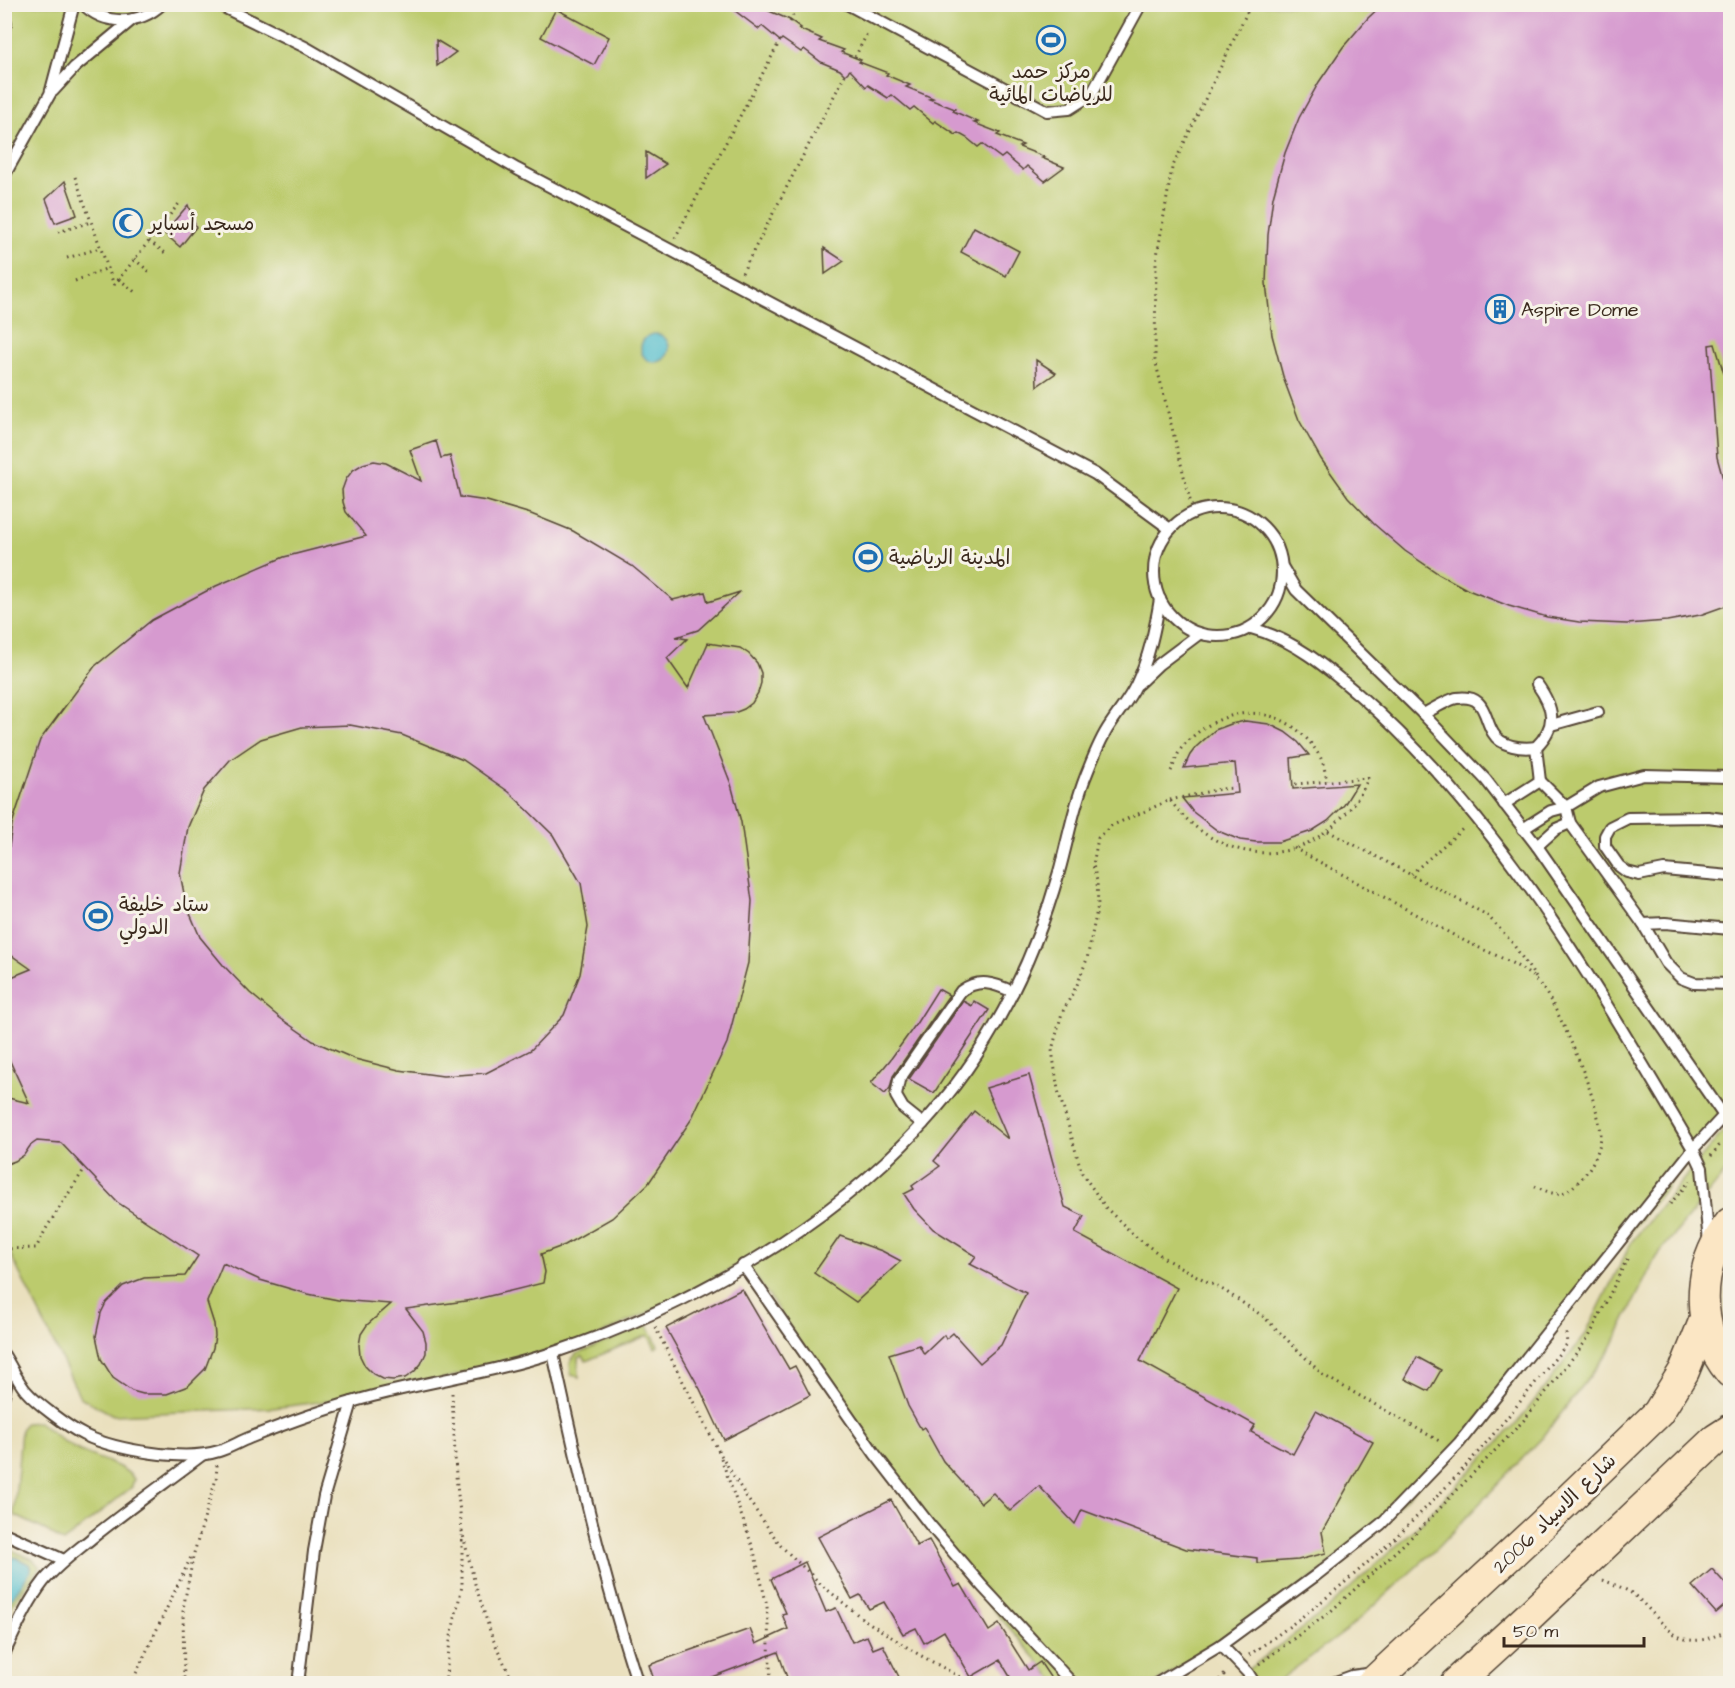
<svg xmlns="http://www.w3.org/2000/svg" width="1735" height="1688" viewBox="0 0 1735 1688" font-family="'Architects Daughter','Playpen Sans Arabic',sans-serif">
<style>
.green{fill:#bccb6d;stroke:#7c7a46;stroke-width:1.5}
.water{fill:#53bece;stroke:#477476;stroke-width:1.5}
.building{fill:#d69acf;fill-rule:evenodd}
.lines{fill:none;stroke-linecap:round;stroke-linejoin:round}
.lane-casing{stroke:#554536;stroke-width:14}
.secondary-casing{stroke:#554536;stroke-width:33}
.path{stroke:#554536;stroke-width:3;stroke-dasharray:1.5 4.5;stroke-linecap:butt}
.lane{stroke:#fff;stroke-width:10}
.secondary{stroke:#fbe6c4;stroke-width:30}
.labels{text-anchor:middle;stroke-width:6;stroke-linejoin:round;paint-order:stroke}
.poi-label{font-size:20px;fill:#3b2a1e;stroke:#f7f3e8;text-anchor:start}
.street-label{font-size:20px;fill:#3b2a1e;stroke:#f7f3e8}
</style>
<rect width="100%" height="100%" fill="#f7f3e8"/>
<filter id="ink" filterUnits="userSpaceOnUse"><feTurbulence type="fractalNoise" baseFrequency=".0167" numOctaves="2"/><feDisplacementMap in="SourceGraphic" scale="12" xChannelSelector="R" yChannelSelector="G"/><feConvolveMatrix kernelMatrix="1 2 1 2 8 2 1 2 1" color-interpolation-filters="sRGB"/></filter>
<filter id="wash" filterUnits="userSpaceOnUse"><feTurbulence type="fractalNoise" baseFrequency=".008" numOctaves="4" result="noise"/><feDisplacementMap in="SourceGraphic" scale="24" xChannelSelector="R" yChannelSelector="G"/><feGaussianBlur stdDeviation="1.35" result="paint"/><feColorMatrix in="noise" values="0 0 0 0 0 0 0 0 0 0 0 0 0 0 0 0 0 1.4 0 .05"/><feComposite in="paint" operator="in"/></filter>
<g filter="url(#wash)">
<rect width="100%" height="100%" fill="#eae0be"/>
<!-- green -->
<g class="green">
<path d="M4 5H1730V1109L1459 1443 1381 1524 1315 1576 1156 1683H1057L988 1603 919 1517 745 1261 681 1297 587 1341 389 1393 273 1408 113 1415 80 1397 4 1241Z"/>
<path d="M1730 1123V1167L1656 1257 1610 1350 1543 1437 1438 1547 1346 1631 1275 1683 1229 1684 1327 1609 1418 1526 1521 1418 1585 1335 1632 1241Z"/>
<path d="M648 1325 658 1346 655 1348 648 1335 586 1361 583 1356 578 1358 579 1377 571 1375 570 1362 576 1354Z"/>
<path d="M39 1422C50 1431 61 1441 74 1448 91 1458 123 1463 134 1479L132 1487 63 1542 47 1531 14 1515 21 1430 25 1423Z"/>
<path d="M9 1549 32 1559 40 1567 5 1615V1608L31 1568 29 1564 17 1557 8 1561 5 1569V1553Z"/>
</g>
<!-- water -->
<g class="water">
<circle cx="655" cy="348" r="14"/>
<path d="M14 1557 29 1564 31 1571 5 1608C4 1593 0 1564 14 1557Z"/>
</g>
<g id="blocks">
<!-- building -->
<g class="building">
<path d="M726 4H753L790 20 801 28 799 29 822 39 819 41 844 50 841 52 861 60 859 62 888 73 886 75 910 85 906 87 933 98 929 99 955 109 953 111 978 122 974 123 1000 133 997 135 1023 145 1019 147 1045 157 1042 158 1064 167 1045 181 1027 166 1023 170 1005 155 1001 158 982 144 978 147 967 138 958 133 956 135 935 121 933 123 914 107 910 110 892 95 888 98 868 85 866 87 850 70 845 75 840 70 821 62 804 49 801 52 782 39 780 41 762 26 759 29Z"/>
<path d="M1383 4H1731V383L1727 384 1715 344 1709 345 1717 457 1723 479 1731 494V604L1700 615 1667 621 1627 624 1579 622 1547 617 1509 606 1468 590 1439 574 1405 551 1374 524 1348 497 1321 459 1299 420 1284 380 1272 335 1266 283 1268 235 1273 197 1285 153 1299 118 1319 82 1343 47 1368 18Z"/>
<path d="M556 9 609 37 594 65 541 37Z"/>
<path d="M436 40 456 52 437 66Z"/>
<path d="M646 152 666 164 646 178Z"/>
<path d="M65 181 77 215 55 223 46 199Z"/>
<path d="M188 205 196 227 180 247 164 233Z"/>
<path d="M974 227 1019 251 1006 276 961 252Z"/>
<path d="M824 248 844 261 825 274Z"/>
<path d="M1036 360 1056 373 1037 386Z"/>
<path d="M436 441 441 458 450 456 460 497 487 501 531 514 573 531 632 566 673 600 705 592 708 602 740 592 698 630 676 637 687 639 667 658 688 688 708 643 740 648 749 654 757 663 761 673V683L758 693 752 703 744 709 734 713 704 715 731 784 741 822 752 901 748 963 727 1043 691 1120 648 1184 612 1218 565 1245 541 1254 545 1272 543 1283 473 1300 406 1309 423 1331 426 1342V1353L421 1364 414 1372 405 1378 393 1380 383 1379 373 1374 365 1366 360 1356 359 1345 361 1334 367 1325 391 1304 338 1300 308 1294 260 1280 223 1263 207 1302 214 1324 215 1336 213 1348 205 1369 188 1386 167 1394H143L132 1391 113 1378 101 1359 96 1336 101 1313 106 1303 123 1286 144 1278 185 1276 198 1256 117 1202 61 1143 37 1141 30 1146 24 1155 15 1161 4 1165V1097L29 1103 4 1048V980L31 969 4 950V886L12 824 40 740 95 666 152 620 216 586 284 557 366 536 346 512 343 502 342 490 346 479 353 470 363 464 374 461 386 463 421 481 410 450ZM350 725 402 735 463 760 509 792 553 835 581 883 588 927 580 974 564 1015 531 1050 486 1073 443 1076 399 1070 355 1059 313 1041 280 1018 250 993 223 965 200 937 186 904 180 873 188 827 204 790 230 760 261 739 302 727Z"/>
<path d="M1245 721 1269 724 1285 732 1298 742 1309 755 1291 758 1293 789 1357 784 1344 805 1328 821 1312 831 1279 842H1256L1240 840 1218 831 1193 812 1182 798 1238 793 1235 763 1184 768 1190 755 1196 747 1215 730 1231 724Z"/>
<path d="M938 989 949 995 893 1076 890 1088 885 1094 871 1083 890 1060 916 1024Z"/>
<path d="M963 1001 972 1006 974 1001 989 1010 934 1093 909 1079Z"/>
<path d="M1029 1075 1065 1207 1084 1216 1075 1233 1177 1288 1140 1361 1255 1425 1251 1432 1293 1454 1316 1411 1373 1442 1322 1532 1326 1553 1298 1560 1257 1563V1558L1186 1549 1082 1510 1075 1524 1039 1486 1010 1511 993 1493 981 1503 943 1461 924 1427 921 1429 908 1406 889 1354 919 1345 924 1354 944 1335 946 1339 953 1333 980 1363 1001 1345 1026 1293 970 1264 976 1256 933 1229 914 1209 904 1194 914 1189 912 1186 940 1166 934 1161 974 1111 1008 1139 986 1088Z"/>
<path d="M840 1236 882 1251 901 1261 856 1302 814 1273Z"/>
<path d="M742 1289 789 1369 795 1366 810 1395 724 1440 700 1389 666 1328Z"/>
<path d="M1417 1357 1441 1370 1429 1391 1405 1379Z"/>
<path d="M891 1500 917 1546 929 1540 955 1587 961 1584 989 1631 999 1624 1028 1670 1040 1662 1054 1683H1006L1012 1680 1000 1660 971 1677 944 1631 924 1643 916 1628 903 1634 884 1602 869 1609 860 1595 852 1599 818 1537Z"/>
<path d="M805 1562 826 1612 836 1608 852 1642 867 1636 873 1649 883 1645 902 1683H789L778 1652 696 1683H655L649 1665 750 1629 756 1644 788 1629 782 1614 786 1613 771 1579Z"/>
<path d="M1712 1569 1731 1590V1600L1716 1613 1692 1586Z"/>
</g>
</g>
</g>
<g filter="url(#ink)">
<use href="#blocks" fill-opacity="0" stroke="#554536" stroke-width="1.5"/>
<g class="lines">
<!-- lane casing -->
<g class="lane-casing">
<g id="lane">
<path d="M83 4C104 26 140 25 162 4"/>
<path d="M217 4 307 48 517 169 1095 474 1170 529"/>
<path d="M847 4 1047 111 1069 109 1091 95 1141 4"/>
<path d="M4 17 6 23 4 29"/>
<path d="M53 91 75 67 133 19"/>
<path d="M4 176 50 94 74 4"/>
<circle cx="1218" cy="572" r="64"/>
<path d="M1283 568 1296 590 1423 714 1486 780 1537 846 1724 1116 1730 1132"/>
<path d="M1251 628C1293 639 1325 666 1358 694 1501 818 1597 987 1693 1149L1702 1168 1709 1243"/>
<path d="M1138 684 1159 664 1199 634"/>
<path d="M1423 714C1432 710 1449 699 1457 698 1486 694 1483 716 1493 733 1501 747 1522 749 1536 747 1558 725 1554 708 1537 684"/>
<path d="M1551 725 1598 712"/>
<path d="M1536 747 1540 781"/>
<path d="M1504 804 1540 781 1566 807 1551 811 1523 829"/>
<path d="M1730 820 1708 817 1628 818 1610 827 1605 836V846L1619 866 1627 872 1639 875 1664 870 1730 876"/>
<path d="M1570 823 1566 807 1599 787 1644 775 1730 777"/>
<path d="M1537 846 1556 829 1570 823 1643 924 1666 963 1681 978 1694 983 1730 984"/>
<path d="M1643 924 1665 923 1730 929"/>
<path d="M923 1124 903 1108 896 1096 899 1080 961 991C979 978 994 983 1013 992"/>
<path d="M743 1265 875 1454 930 1525 982 1586 1073 1684"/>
<path d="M553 1353C577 1464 602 1575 638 1684"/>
<path d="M4 1355C11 1366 17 1380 25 1390 36 1403 68 1427 84 1435 116 1450 185 1462 219 1451 229 1448 239 1442 249 1438 289 1422 331 1407 373 1396 433 1380 496 1372 555 1352 685 1309 826 1229 920 1127 987 1055 1032 967 1059 872 1068 840 1073 809 1085 778 1091 763 1097 747 1105 733 1114 717 1128 702 1136 685 1149 658 1155 629 1160 599"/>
<path d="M4 1395 10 1366"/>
<path d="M4 1533 64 1560"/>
<path d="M1221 1645 1248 1673 1255 1684"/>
<path d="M4 1654C16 1629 27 1603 44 1581 58 1564 75 1552 92 1538 128 1509 165 1483 202 1455"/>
<path d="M298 1684 314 1551 324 1496 352 1402"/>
<path d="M1156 1684 1221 1645 1315 1576 1381 1524 1459 1443 1693 1149 1730 1109"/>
<path d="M1330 1684 1352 1676 1374 1673"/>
</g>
</g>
<!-- secondary casing -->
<g class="secondary-casing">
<g id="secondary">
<path d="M1730 1223C1695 1267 1695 1329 1730 1372"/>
<path d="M1371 1684 1541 1526 1658 1413 1684 1371 1705 1319"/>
<path d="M1455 1684 1526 1619 1716 1439 1730 1430"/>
</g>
</g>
<!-- path -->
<g class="path">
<path d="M790 22 799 4"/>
<path d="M855 57 868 32"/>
<path d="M75 177 114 285"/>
<path d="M58 232 91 222"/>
<path d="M675 238 780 41"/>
<path d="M149 241 168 255"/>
<path d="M67 258 100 248"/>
<path d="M134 259 151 273"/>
<path d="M742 273 845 75"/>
<path d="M119 279 135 292"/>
<path d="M75 281 108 268"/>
<path d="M114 285 181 201"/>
<path d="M1193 512 1155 360 1156 262 1172 168 1251 4"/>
<path d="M1171 771C1175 763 1177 753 1183 746 1224 701 1286 701 1319 755 1324 762 1325 773 1327 781"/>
<path d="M1295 784 1368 778C1361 796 1351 809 1337 822 1284 874 1211 856 1170 800L1111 826 1098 838 1093 865 1097 881 1098 905 1087 959 1077 985 1062 1013 1052 1050 1058 1090 1082 1173 1106 1208 1135 1236 1167 1260 1225 1291 1264 1317 1323 1375 1441 1442"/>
<path d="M1170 800 1220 789 1235 788"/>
<path d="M1328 831 1487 915 1511 941 1536 978"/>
<path d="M1294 848C1349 878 1404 908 1459 938 1483 951 1514 960 1535 979 1556 997 1602 1109 1601 1137 1599 1154 1590 1170 1579 1181 1562 1198 1556 1196 1535 1186"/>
<path d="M1411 874 1465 827"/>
<path d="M1711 1156 1722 1142"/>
<path d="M1670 1204 1690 1181"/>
<path d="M4 1249 36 1248 47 1227 85 1168"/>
<path d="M655 1327 718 1450 747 1498 781 1546 823 1586 863 1619 918 1654 973 1684"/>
<path d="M452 1393 456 1476 462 1531 475 1584 492 1637 514 1684"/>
<path d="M721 1458 754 1551 767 1606 771 1684"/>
<path d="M1603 1580C1613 1584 1624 1588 1633 1594 1670 1626 1676 1658 1730 1629"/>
<path d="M1249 1655C1320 1607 1387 1549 1446 1487 1489 1443 1527 1392 1567 1344L1566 1333"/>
<path d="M1259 1664 1330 1612 1420 1529 1524 1420 1589 1337 1629 1255"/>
<path d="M131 1684 191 1557"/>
<path d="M184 1684 183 1609 194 1553 216 1479 217 1465"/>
<path d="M445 1684 450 1641 462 1586V1535"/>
<path d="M1215 1684 1227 1672"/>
</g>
<!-- lane -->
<use href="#lane" class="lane"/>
<!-- secondary -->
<use href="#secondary" class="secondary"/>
</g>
</g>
<!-- icons -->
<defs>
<g id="stadium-ring" transform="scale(1.5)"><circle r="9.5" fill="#f7f3e8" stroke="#1f6fb2" stroke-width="1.5"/><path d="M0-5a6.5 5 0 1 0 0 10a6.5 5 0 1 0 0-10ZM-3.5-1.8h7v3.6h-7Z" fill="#1f6fb2"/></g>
<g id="mosque-ring" transform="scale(1.5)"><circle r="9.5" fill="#f7f3e8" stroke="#1f6fb2" stroke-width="1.5"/><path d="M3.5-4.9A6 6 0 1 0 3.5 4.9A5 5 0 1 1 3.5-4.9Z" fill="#1f6fb2"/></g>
<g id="building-ring" transform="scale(1.5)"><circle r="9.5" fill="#f7f3e8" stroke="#1f6fb2" stroke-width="1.5"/><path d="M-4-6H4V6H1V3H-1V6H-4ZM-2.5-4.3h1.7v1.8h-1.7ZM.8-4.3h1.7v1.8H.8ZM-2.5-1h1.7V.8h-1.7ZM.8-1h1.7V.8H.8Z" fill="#1f6fb2"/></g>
</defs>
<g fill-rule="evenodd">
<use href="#stadium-ring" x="1051" y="40"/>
<use href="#mosque-ring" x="128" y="223"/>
<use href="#building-ring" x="1500" y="309"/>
<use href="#stadium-ring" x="868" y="557"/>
<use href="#stadium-ring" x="98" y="916"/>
</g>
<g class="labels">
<!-- poi labels -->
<g class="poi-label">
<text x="1051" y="78" text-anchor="middle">مركز حمد<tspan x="1051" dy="23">للرياضات المائية</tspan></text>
<text x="149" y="230">مسجد أسباير</text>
<text x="1521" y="316">Aspire Dome</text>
<text x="889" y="564">المدينة الرياضية</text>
<text x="119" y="911">ستاد خليفة<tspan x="119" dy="23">الدولي</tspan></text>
</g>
<!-- street labels -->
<g class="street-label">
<text transform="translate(1554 1513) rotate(-44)" y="7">شارع الاسياد 2006</text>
</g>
</g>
<!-- margin -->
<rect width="1735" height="1688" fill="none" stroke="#f7f3e8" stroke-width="24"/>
<!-- scale -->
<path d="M1504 1637v9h140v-9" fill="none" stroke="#3b2a1e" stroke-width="3"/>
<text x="1513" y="1637" font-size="18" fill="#3b2a1e" stroke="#f7f3e8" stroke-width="4.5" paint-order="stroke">50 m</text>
</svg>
